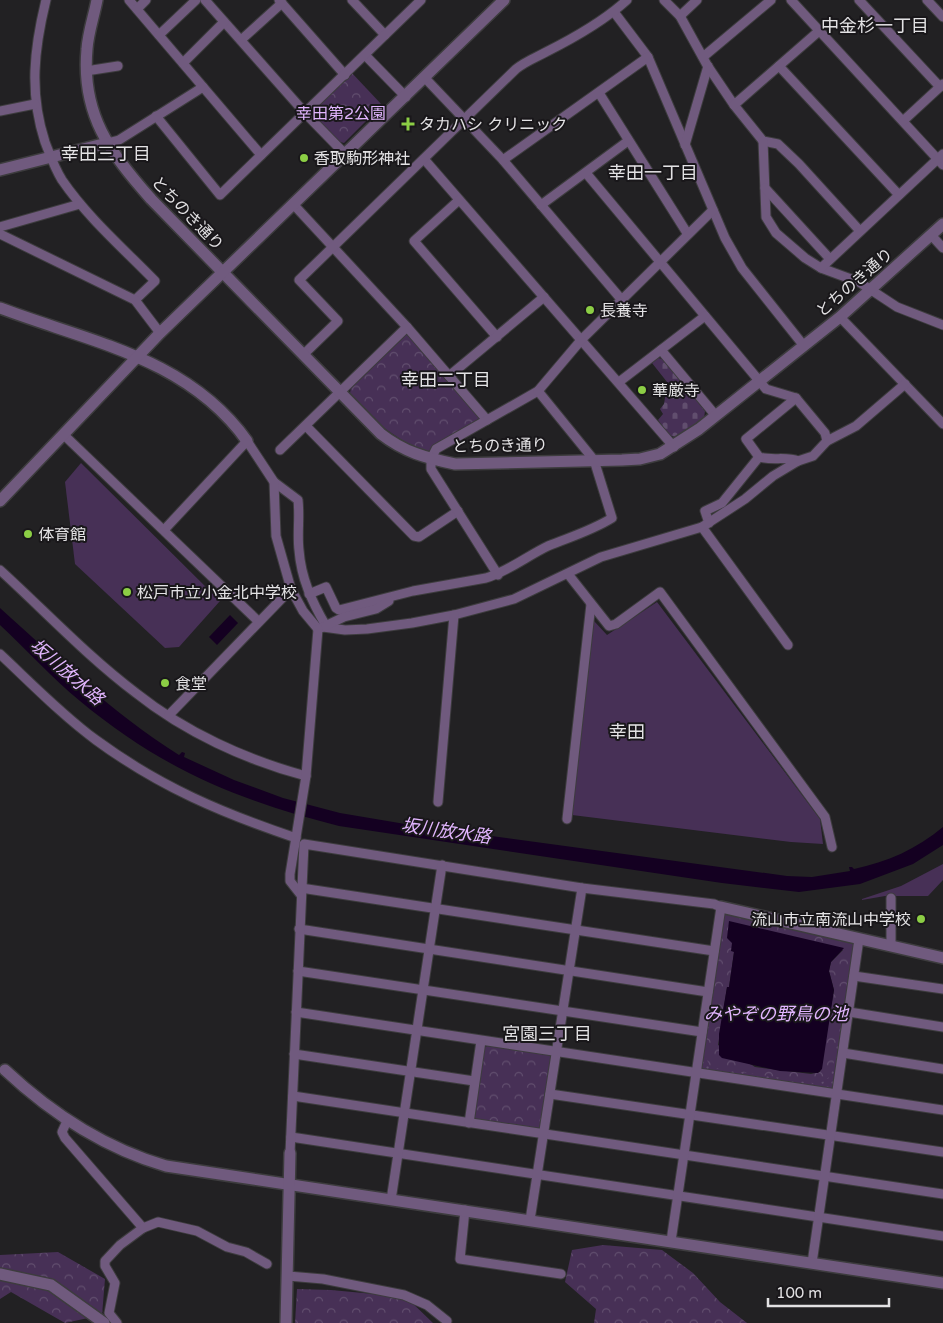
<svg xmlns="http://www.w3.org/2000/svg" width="943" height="1323" viewBox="0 0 943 1323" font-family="'Varela Round','Noto Sans JP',sans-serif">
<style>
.grass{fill:#473056}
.forest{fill:url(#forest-crowns);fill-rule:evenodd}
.cemetery{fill:url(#cemetery-stones)}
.garden{fill:url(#garden-dots)}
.water{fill:#140021}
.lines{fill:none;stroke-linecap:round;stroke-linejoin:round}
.minor-casing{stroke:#3d3c3e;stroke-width:11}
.tertiary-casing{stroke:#3d3c3e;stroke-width:14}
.minor{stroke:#705a7e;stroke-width:9}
.tertiary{stroke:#705a7e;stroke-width:11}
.poi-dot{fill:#8cce45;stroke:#19171a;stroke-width:2}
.labels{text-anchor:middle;stroke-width:4;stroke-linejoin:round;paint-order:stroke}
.park-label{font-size:16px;fill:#e1b5fe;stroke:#19171a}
.poi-label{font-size:16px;fill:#e3e2e4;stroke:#19171a;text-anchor:start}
.street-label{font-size:16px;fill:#e3e2e4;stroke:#19171a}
.neighbourhood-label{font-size:18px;fill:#e3e2e4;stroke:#19171a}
.water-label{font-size:18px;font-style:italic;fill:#e1b5fe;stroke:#19171a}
</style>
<defs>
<pattern id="forest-crowns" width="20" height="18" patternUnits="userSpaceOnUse" patternTransform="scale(1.25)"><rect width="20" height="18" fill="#473056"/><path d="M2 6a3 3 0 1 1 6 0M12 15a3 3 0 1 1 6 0" fill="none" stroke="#614e6e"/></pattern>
<pattern id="cemetery-stones" width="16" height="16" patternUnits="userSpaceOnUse" patternTransform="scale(1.25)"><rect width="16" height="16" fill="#473056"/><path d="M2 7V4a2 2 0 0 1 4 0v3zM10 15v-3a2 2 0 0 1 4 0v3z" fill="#614e6e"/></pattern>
<pattern id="garden-dots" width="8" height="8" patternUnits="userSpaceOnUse" patternTransform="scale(1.25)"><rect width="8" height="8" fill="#473056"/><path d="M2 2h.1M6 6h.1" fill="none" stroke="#614e6e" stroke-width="1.8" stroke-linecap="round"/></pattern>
</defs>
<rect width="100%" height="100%" fill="#222123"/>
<!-- grass -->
<g class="grass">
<path d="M81 463 220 601 179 647 165 648 75 564 65 482Z"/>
<path d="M657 602 820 819 823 844 791 842 572 815 594 621 607 635Z"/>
<path d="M943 864V880L928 896H885L862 900V899L901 886Z"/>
</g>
<!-- forest -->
<g class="forest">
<path d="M351 72 382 105 344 143 337 141 312 113Z"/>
<path d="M407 334 484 419 435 447 424 455 384 428 350 393 351 388Z"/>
<path d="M727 913 854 942 832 1089 703 1070 701 1066 723 916ZM732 943 843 950 831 962 829 971 834 990 820 1072 811 1074 755 1067 718 1045 727 987H729L734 952Z"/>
<path d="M487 1046 550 1055 552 1058 542 1127 538 1130 475 1120 473 1117 484 1048Z"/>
<path d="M603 1245 662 1250 693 1273 720 1302 747 1323H594L596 1309 565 1282 572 1250Z"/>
<path d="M58 1252 105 1279 102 1315 65 1323 11 1292 0 1299V1255Z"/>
<path d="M297 1289 331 1290 406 1297 433 1323H295Z"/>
</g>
<!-- cemetery -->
<path class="cemetery" d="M658 358 663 359 705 411 704 418 678 437 670 436 658 420 663 414 660 409 664 404 666 392 671 387 652 363Z"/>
<!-- garden -->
<path class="garden" d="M708 1012H712L704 1053 710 1067 819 1084 831 1076 837 1043H839L832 1089 703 1070 701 1066Z"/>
<!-- water -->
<g class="water">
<path d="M0 608C59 661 111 712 179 755L182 752 185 753 184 757 234 780 283 798 340 813 417 826 787 876 812 877 850 871 849 867H852L854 869C887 862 917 849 943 827V845L913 864 860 884 799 892 722 883 339 826C237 800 162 769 80 701 52 678 27 650 0 625Z"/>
<path d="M230 615 238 623 217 645 209 637Z"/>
<path d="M729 921 844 948 831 962 829 971 834 990 822 1069 818 1073 780 1071 722 1058 719 1055V1034L727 987H729L734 952 731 951 732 943 727 938Z"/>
</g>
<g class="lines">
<!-- minor casing -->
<g class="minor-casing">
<g id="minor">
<path d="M46 0C34 49 29 93 45 142 50 155 55 169 62 180 88 218 124 249 155 281L135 300"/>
<path d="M129 0 261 155"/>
<path d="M205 0 305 113 346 155"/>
<path d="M279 0 345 75"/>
<path d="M352 0 385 35"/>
<path d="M664 0 680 16 707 65 734 105 763 141 778 144 799 164 860 231"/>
<path d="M791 0 943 165"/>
<path d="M859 0 940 87"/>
<path d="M927 0 943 17"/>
<path d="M137 9 146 0"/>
<path d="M614 12 648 57 725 238 742 268 804 346"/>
<path d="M680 16 697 0"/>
<path d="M159 35 196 0"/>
<path d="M241 40 282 3"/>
<path d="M365 55 406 97"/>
<path d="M703 57 771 0"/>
<path d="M183 63 224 22"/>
<path d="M779 66 899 195"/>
<path d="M86 71 118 66"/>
<path d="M425 78 503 160 621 299"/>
<path d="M599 93 687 233"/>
<path d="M734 105 819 31"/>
<path d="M0 111 35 104"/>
<path d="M156 116 220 195 421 0"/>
<path d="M903 121 943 84"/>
<path d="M763 141 766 217 776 233 805 258 821 268 859 282 897 307 943 325"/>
<path d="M107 143 119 140 203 87"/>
<path d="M685 145 708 66"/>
<path d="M424 159 674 447"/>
<path d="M503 160 648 57"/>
<path d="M586 173 766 389 796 398 825 433 827 441"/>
<path d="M765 188 830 259"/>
<path d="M459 200 414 241 497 337"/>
<path d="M294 205 407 327 487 420"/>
<path d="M541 205 628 141"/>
<path d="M0 227 80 204"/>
<path d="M0 234 135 300 160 333"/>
<path d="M931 235 943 248"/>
<path d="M821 268 943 154"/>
<path d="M840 317 943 424"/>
<path d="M661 350 716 416"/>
<path d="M303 355 338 321 299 280 516 69C526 61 535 58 546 52 574 38 604 21 627 0"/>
<path d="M449 376 544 297"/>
<path d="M619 382 705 316"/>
<path d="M306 426 414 536 419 537 458 511"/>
<path d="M64 435 258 621"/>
<path d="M280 450 407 327"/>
<path d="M759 457C773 461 786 456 798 461"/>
<path d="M274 482 298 500C300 517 297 534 299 550 301 578 312 602 326 626"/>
<path d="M709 523 705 511 722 503 759 457 746 439 796 398"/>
<path d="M702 527 788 645"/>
<path d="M164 530 247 441 274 482 276 536 291 589 303 611 318 629 323 627 345 630 367 629 412 623 454 615 514 599 601 557 702 527 745 499 773 476 798 461 813 456 827 441 856 426 905 384"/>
<path d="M0 570C45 611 87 656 136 693 185 732 246 760 306 776"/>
<path d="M568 574 609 626 616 624 660 592 825 817 832 847"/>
<path d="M498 575 431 469V459L436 449 538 391 582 339 713 210"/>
<path d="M309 594 326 587 336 608 339 610 413 591 486 578C509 571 527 556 548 546 570 537 591 531 612 518L594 460 538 391"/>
<path d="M323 627 344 617 376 609 389 601"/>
<path d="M0 654C31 683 62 715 96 740 160 787 222 813 296 838"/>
<path d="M169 715 291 589"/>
<path d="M438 802 454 615"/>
<path d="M567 819 591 604"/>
<path d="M301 888 714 951"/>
<path d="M301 895 290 881V874L306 776 318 629"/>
<path d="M891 898V946"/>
<path d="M299 929 708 992"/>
<path d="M298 971 702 1032"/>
<path d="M854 976 943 989"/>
<path d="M296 1012 943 1110"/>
<path d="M849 1012 943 1027"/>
<path d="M843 1053 943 1069"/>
<path d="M294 1054 474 1081"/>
<path d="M550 1094 943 1152"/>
<path d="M293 1096 943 1194"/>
<path d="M67 1121 62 1132 65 1138 143 1228"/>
<path d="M469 1123 481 1041"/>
<path d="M291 1137 943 1236"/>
<path d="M290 1153 304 844 582 888 714 904 721 907 671 1241"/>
<path d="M391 1200 442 865"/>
<path d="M465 1210 460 1259 561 1274"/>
<path d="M530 1220 582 888"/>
<path d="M812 1263 859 939"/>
<path d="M288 1276 323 1279 404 1295 427 1305 447 1321"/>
<path d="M117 1323 109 1313 115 1283 105 1266V1261L120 1245 143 1228 158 1222 197 1231 227 1247 246 1252 267 1264"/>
</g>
</g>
<!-- tertiary casing -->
<g class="tertiary-casing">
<g id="tertiary">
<path d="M97 0C94 16 88 33 87 49 81 114 110 153 151 199L381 434C404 452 426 458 455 464L622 460 640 459 660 454 699 429 840 317 943 224"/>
<path d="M0 170 107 143"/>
<path d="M0 308C90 342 188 358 247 441"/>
<path d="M0 501 160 333 504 0"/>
<path d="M721 907 943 958"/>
<path d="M5 1070C52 1114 104 1148 166 1166L943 1283"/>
<path d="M0 1274 51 1285 104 1323"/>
<path d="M286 1323 290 1153"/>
</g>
</g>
<!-- minor -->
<use href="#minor" class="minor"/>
<!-- tertiary -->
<use href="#tertiary" class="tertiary"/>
</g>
<!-- markers -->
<g class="poi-dot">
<path d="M405.5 116.5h5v5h5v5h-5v5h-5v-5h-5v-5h5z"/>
<circle cx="304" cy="158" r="5"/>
<circle cx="590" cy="310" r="5"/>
<circle cx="642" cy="390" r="5"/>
<circle cx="28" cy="534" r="5"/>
<circle cx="127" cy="592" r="5"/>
<circle cx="165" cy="683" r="5"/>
<circle cx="921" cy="919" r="5"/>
</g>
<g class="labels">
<!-- park labels -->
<g class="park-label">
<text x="341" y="119">幸田第2公園</text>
</g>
<!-- poi labels -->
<g class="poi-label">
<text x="419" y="130">タカハシ クリニック</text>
<text x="314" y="164">香取駒形神社</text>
<text x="600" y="316">長養寺</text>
<text x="652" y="396">華厳寺</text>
<text x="38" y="540">体育館</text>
<text x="137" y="598">松戸市立小金北中学校</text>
<text x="175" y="689">食堂</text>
<text x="911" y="925" text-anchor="end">流山市立南流山中学校</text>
</g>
<!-- street labels -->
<g class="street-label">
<text transform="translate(188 213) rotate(46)" y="6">とちのき通り</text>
<text transform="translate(854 282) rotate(-41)" y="6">とちのき通り</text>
<text transform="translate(500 445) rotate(-1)" y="6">とちのき通り</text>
</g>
<!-- neighbourhood labels -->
<g class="neighbourhood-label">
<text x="875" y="32">中金杉一丁目</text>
<text x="106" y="160">幸田三丁目</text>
<text x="653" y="179">幸田一丁目</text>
<text x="446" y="386">幸田二丁目</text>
<text x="627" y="738">幸田</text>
<text x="547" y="1040">宮園三丁目</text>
</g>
<!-- water labels -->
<g class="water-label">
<text transform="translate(67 672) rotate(41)" y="6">坂川放水路</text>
<text transform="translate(446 831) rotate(8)" y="6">坂川放水路</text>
<text x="776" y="1020">みやぞの野鳥の池</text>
</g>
</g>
<!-- scale -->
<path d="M768 1298v8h121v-8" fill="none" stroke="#e3e2e4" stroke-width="2.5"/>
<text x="776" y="1298" font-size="15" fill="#e3e2e4" stroke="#19171a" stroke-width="4" paint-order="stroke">100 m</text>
</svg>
